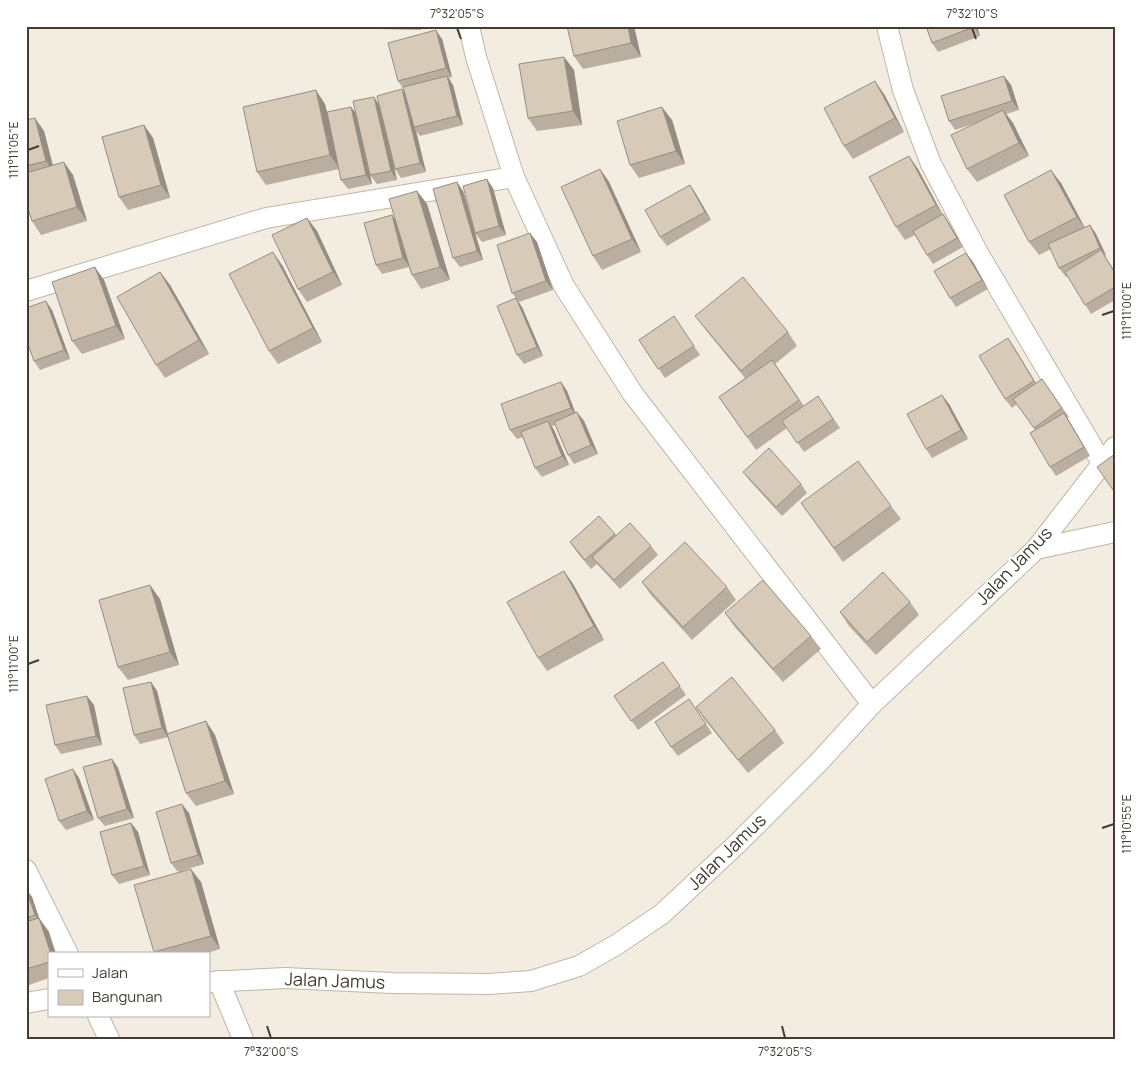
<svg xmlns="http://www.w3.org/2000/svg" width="1141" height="1065" viewBox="0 0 1141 1065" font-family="Manrope,sans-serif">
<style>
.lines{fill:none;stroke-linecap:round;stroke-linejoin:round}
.minor-casing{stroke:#c0b6a7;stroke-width:22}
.minor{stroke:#fff;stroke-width:20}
.wall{fill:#b9ae9f}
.shaded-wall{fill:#968d82}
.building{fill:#d7cab9;stroke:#968d82}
.ticks{fill:none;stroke:#433c32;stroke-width:2}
.labels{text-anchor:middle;stroke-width:4.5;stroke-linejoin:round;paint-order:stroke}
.street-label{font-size:18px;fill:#433c32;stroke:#fff}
.neatline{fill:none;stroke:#433c32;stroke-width:2}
.ticks-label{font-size:12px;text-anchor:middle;fill:#433c32}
</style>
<rect width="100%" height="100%" fill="#f2ece1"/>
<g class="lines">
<!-- minor casing -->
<g class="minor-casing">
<g id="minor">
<path d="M469 26 476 57 514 177 564 286 633 394 872 704"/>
<path d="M887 26 903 90 931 164 978 253 1102 463"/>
<path d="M26 291 266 218 514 177"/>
<path d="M1036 549 1115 532"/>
<path d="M26 870 68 954"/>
<path d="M219 981 243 1039"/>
<path d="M209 982 285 978 392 983 489 984 531 981 579 966 616 945 662 914 738 843 818 763 872 704 1036 549 1115 447"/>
<path d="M26 1003 49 999"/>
<path d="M98 1016 109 1039"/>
</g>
</g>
<!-- minor -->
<use href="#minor" class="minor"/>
</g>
<!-- wall -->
<g class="wall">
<path d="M373 26H421V30L375 29Z"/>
<path d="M634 26 641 57 583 69 574 56Z"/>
<path d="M926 26H977L980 36 938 52 932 43Z"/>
<path d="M442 39 452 77 449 78 453 85 463 125 420 136 416 131 426 172 401 178 395 169 388 139 397 180 377 184 370 175 372 184 348 189 341 180 339 169 266 185 257 172 325 104 327 112 351 107 356 114 379 105 402 89 405 94 404 90 398 81Z"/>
<path d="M564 57 574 70 582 125 537 131 528 118Z"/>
<path d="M1004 76 1011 85 1019 110 1006 114 1013 123 1029 156 977 182 967 169 976 123 955 130 949 121Z"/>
<path d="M884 94 904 132 853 159 844 146Z"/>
<path d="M26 120 44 131 53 165 73 175 87 221 41 235 32 221 26 203Z"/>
<path d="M672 120 685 164 639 178 630 165Z"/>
<path d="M144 125 153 138 170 198 128 210 119 197Z"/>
<path d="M600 169 609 182 641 252 602 270 593 256Z"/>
<path d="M918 169 942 214H943L949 223 963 247 933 264 927 255 915 235 905 240 896 227Z"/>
<path d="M457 182 463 191 483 260 460 267 453 258Z"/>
<path d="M1061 183 1085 228 1090 225 1096 234 1106 258 1115 271V300L1091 314 1068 276 1066 277 1059 268 1051 249 1039 255 1029 242Z"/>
<path d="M690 185 696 194 711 220 667 246 660 237Z"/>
<path d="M493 188 506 235 482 242 475 233Z"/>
<path d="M417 191 427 204 450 280 421 289 412 275 409 267 382 274 376 265 395 221Z"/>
<path d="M307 218 317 231 342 285 307 302 298 289Z"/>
<path d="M537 242 553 290 519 302 512 293Z"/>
<path d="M966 253 973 262 988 289 956 307 950 298Z"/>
<path d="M282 265 322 342 278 364 269 351Z"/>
<path d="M160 272 170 285 209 354 165 378 156 365Z"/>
<path d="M104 280 125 339 82 354 72 341Z"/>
<path d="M522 307 543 356 524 364 517 355Z"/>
<path d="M52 310 70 359 40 370 34 361Z"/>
<path d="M674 316 700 355 665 378 639 340Z"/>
<path d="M695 316 788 332 797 346 775 364 804 406 818 396 840 428 804 452 787 428 756 450 719 397 745 378 705 329Z"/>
<path d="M1008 338 1036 383 1042 379 1069 417 1067 418 1090 456 1056 476 1050 467 1035 430 1017 404 1012 408 1005 399Z"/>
<path d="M561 382 567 391 575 412 584 421 598 454 574 464 568 455 555 425 552 426 554 430 569 465 542 477 535 468 523 437 517 439 510 430Z"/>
<path d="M949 404 968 439 932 458 926 449Z"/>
<path d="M743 472 801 484 807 493 782 516 750 481Z"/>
<path d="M801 503 891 506 901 519 843 562Z"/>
<path d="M599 516 616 535 651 546 658 555 620 589 597 564 591 569 576 551 570 542Z"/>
<path d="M564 571 573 584 604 640 547 671 538 658Z"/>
<path d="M642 582 727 587 736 600 692 640 651 595Z"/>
<path d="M160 599 179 665 128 680 118 667Z"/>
<path d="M910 602 919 615 876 655 849 626 840 612Z"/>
<path d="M725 613 811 636 821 649 783 682 734 626Z"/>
<path d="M663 662 686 695 638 730 614 696Z"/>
<path d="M151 682 157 691 168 734 215 735 234 794 196 806 186 793 168 737 140 744 134 735Z"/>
<path d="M689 699 712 733 678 756 671 747Z"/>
<path d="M94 705 102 745 61 754 55 745Z"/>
<path d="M696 707 775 730 784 743 748 773 705 720Z"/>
<path d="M112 759 118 768 134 818 105 826 98 818Z"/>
<path d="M79 778 94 820 66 830 59 821Z"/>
<path d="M189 813 204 864 178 872 171 863Z"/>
<path d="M131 823 138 832 150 875 119 884 112 875Z"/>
<path d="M201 882 220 949 204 954H155L154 952Z"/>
<path d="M26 889 32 897 39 918 49 932V978L26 986Z"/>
</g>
<!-- shaded-wall -->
<g class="shaded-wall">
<path d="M628 26H634L641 57 631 43Z"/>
<path d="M974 26H977L980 36Z"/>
<path d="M436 30 442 39 452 77 446 68Z"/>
<path d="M564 57 574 70 582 125 573 111Z"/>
<path d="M447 76 453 85 463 125 457 116Z"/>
<path d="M1004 76 1011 85 1019 110 1012 101Z"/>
<path d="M875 81 884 94 904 132 895 118Z"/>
<path d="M402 89 408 98 414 127 416 131 426 172 420 163Z"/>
<path d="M316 90 325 104 340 169 330 155Z"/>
<path d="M374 97 380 106 397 180 391 171Z"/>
<path d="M351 107 358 116 372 184 366 175Z"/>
<path d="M662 107 672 120 685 164 676 151Z"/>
<path d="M1003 110 1013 123 1029 156 1019 143Z"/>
<path d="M35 118 44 131 55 175 46 161Z"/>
<path d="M144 125 153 138 170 198 161 185Z"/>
<path d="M909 156 918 169 945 219 936 205Z"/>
<path d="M64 162 73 175 87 221 77 207Z"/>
<path d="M600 169 609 182 641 252 632 239Z"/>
<path d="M1051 170 1061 183 1086 230 1077 217Z"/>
<path d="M487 179 493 188 506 235 499 226Z"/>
<path d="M457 182 463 191 483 260 477 251Z"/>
<path d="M690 185 696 194 711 220 705 212Z"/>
<path d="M417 191 427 204 450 280 440 267Z"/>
<path d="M943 214 949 223 963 247 957 238Z"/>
<path d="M392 215 398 224 410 267 403 258Z"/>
<path d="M307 218 317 231 342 285 333 272Z"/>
<path d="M1090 225 1096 234 1107 257 1100 248Z"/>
<path d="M530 233 537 242 553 290 546 281Z"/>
<path d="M273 252 282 265 322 342 313 328Z"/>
<path d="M966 253 973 262 988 289 982 280Z"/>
<path d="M95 267 104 280 125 339 116 326Z"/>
<path d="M160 272 170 285 209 354 199 340Z"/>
<path d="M516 298 522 307 543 356 537 347Z"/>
<path d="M46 301 52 310 70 359 64 350Z"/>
<path d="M1008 338 1014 347 1040 390 1034 381Z"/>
<path d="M561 382 567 391 577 417 571 408Z"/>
<path d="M942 395 949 404 968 439 961 430Z"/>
<path d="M577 412 584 421 598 454 591 445Z"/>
<path d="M1064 413 1070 422 1090 456 1084 447Z"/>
<path d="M548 421 554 430 569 465 562 456Z"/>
<path d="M564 571 573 584 604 640 594 626Z"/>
<path d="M150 585 160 599 179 665 170 652Z"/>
<path d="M151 682 157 691 168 737 162 728Z"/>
<path d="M87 696 94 705 102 745 96 736Z"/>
<path d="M206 721 215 735 234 794 225 781Z"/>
<path d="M112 759 118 768 134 818 127 809Z"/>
<path d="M73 769 79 778 94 820 87 811Z"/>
<path d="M182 804 189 813 204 864 198 855Z"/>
<path d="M131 823 138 832 150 875 144 866Z"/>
<path d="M191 869 201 882 220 949 211 936Z"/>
<path d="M26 889 32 897 41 924 35 915Z"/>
<path d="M39 918 49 932 56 954H51Z"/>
</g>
<!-- building -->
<g class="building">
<path d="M567 26H628L631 43 574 56Z"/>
<path d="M926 26H974V27L932 43Z"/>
<path d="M436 30 446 68 398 81 388 43Z"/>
<path d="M564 57 573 111 528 118 519 64Z"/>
<path d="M447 76 457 116 414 127 403 87Z"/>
<path d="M1004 76 1012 101 949 121 941 96Z"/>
<path d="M875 81 895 118 844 146 824 108Z"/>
<path d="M402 89 420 163 395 169 377 96Z"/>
<path d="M316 90 330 155 257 172 243 107Z"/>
<path d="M374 97 391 171 370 175 353 101Z"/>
<path d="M351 107 366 175 341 180 327 112Z"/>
<path d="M662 107 676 151 630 165 617 121Z"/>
<path d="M1003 110 1019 143 967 169 951 135Z"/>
<path d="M35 118 46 161 26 166V120Z"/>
<path d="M144 125 161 185 119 197 102 137Z"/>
<path d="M909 156 936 205 896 227 869 177Z"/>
<path d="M64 162 77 207 32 221 26 203V173Z"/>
<path d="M600 169 632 239 593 256 561 187Z"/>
<path d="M1051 170 1077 217 1029 242 1004 195Z"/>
<path d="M487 179 499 226 475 233 463 186Z"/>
<path d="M457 182 477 251 453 258 433 189Z"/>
<path d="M690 185 705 212 660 237 645 210Z"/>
<path d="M417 191 440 267 412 275 389 199Z"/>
<path d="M943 214 957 238 927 255 913 231Z"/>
<path d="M392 215 403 258 376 265 364 223Z"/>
<path d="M307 218 333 272 298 289 272 235Z"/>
<path d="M1090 225 1100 248 1059 268 1048 244Z"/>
<path d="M530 233 546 281 512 293 497 245Z"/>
<path d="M1101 250 1115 273V287L1085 305 1065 272Z"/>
<path d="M273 252 313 328 269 351 229 274Z"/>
<path d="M966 253 982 280 950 298 934 271Z"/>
<path d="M95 267 116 326 72 341 52 282Z"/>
<path d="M160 272 199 340 156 365 117 297Z"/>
<path d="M743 277 788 332 741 371 695 316Z"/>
<path d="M516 298 537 347 517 355 497 306Z"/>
<path d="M46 301 64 350 34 361 26 339V308Z"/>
<path d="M674 316 694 346 658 369 639 340Z"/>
<path d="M1008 338 1034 381 1005 399 979 356Z"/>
<path d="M772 360 799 400 747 437 719 397Z"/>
<path d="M1042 379 1062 408 1034 428 1013 399Z"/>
<path d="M561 382 571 408 510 430 501 404Z"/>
<path d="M942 395 961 430 926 449 907 414Z"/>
<path d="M818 396 833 419 797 443 782 421Z"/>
<path d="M577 412 591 445 568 455 554 422Z"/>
<path d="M1064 413 1084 447 1050 467 1030 433Z"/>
<path d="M548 421 562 456 535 468 521 432Z"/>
<path d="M769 448 801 484 776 507 743 472Z"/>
<path d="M1115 454V489L1113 490 1097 467Z"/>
<path d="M858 461 891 506 834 548 801 503Z"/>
<path d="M599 516 615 534 585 560 570 542Z"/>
<path d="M630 523 651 546 614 580 592 557Z"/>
<path d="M685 542 727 587 683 627 642 582Z"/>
<path d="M564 571 594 626 538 658 507 602Z"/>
<path d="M883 572 910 602 867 642 840 612Z"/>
<path d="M763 580 811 636 773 669 725 613Z"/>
<path d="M150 585 170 652 118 667 99 600Z"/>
<path d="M663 662 680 686 631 721 614 696Z"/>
<path d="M732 677 775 730 738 760 696 707Z"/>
<path d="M151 682 162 728 134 735 123 688Z"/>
<path d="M87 696 96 736 55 745 46 705Z"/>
<path d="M689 699 706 724 671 747 655 722Z"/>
<path d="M206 721 225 781 186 793 167 734Z"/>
<path d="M112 759 127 809 98 818 83 767Z"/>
<path d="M73 769 87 811 59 821 45 779Z"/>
<path d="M182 804 198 855 171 863 156 812Z"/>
<path d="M131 823 144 866 112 875 100 832Z"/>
<path d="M191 869 211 936 154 952 134 885Z"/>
<path d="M26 889 35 915 26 918Z"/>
<path d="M39 918 51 954H49V962L26 969V922Z"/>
</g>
<!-- ticks -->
<path class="ticks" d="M457 28 461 39M972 28 976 39M28 150 39 146M1102 315 1114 311M28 664 39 660M1102 828 1114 824M267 1026 271 1038M782 1026 785 1038"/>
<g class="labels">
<!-- street labels -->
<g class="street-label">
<text transform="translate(1014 566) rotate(-46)" y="6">Jalan Jamus</text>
<text transform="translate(727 852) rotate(-44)" y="6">Jalan Jamus</text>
<text transform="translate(335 981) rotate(2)" y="6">Jalan Jamus</text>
</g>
</g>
<!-- border -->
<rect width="1141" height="1065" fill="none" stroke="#ffffff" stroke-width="55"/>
<!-- legend -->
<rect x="48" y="952" width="162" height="65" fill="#ffffff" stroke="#b4b1ad"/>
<rect x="58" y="969" width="25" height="8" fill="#ffffff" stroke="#b4b1ad"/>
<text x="92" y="978" font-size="15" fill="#433c32">Jalan</text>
<rect x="58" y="990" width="25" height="15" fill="#d7cab9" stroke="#b4b1ad"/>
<text x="92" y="1002" font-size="15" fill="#433c32">Bangunan</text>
<rect x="28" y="28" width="1086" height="1010" class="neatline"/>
<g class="ticks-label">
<text x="457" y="18">7°32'05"S</text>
<text x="972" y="18">7°32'10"S</text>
<text transform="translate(14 150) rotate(-90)" y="4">111°11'05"E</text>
<text transform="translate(1127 311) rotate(-90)" y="4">111°11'00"E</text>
<text transform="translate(14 664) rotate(-90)" y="4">111°11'00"E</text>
<text transform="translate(1127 824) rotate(-90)" y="4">111°10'55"E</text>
<text x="271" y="1056">7°32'00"S</text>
<text x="785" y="1056">7°32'05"S</text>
</g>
</svg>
